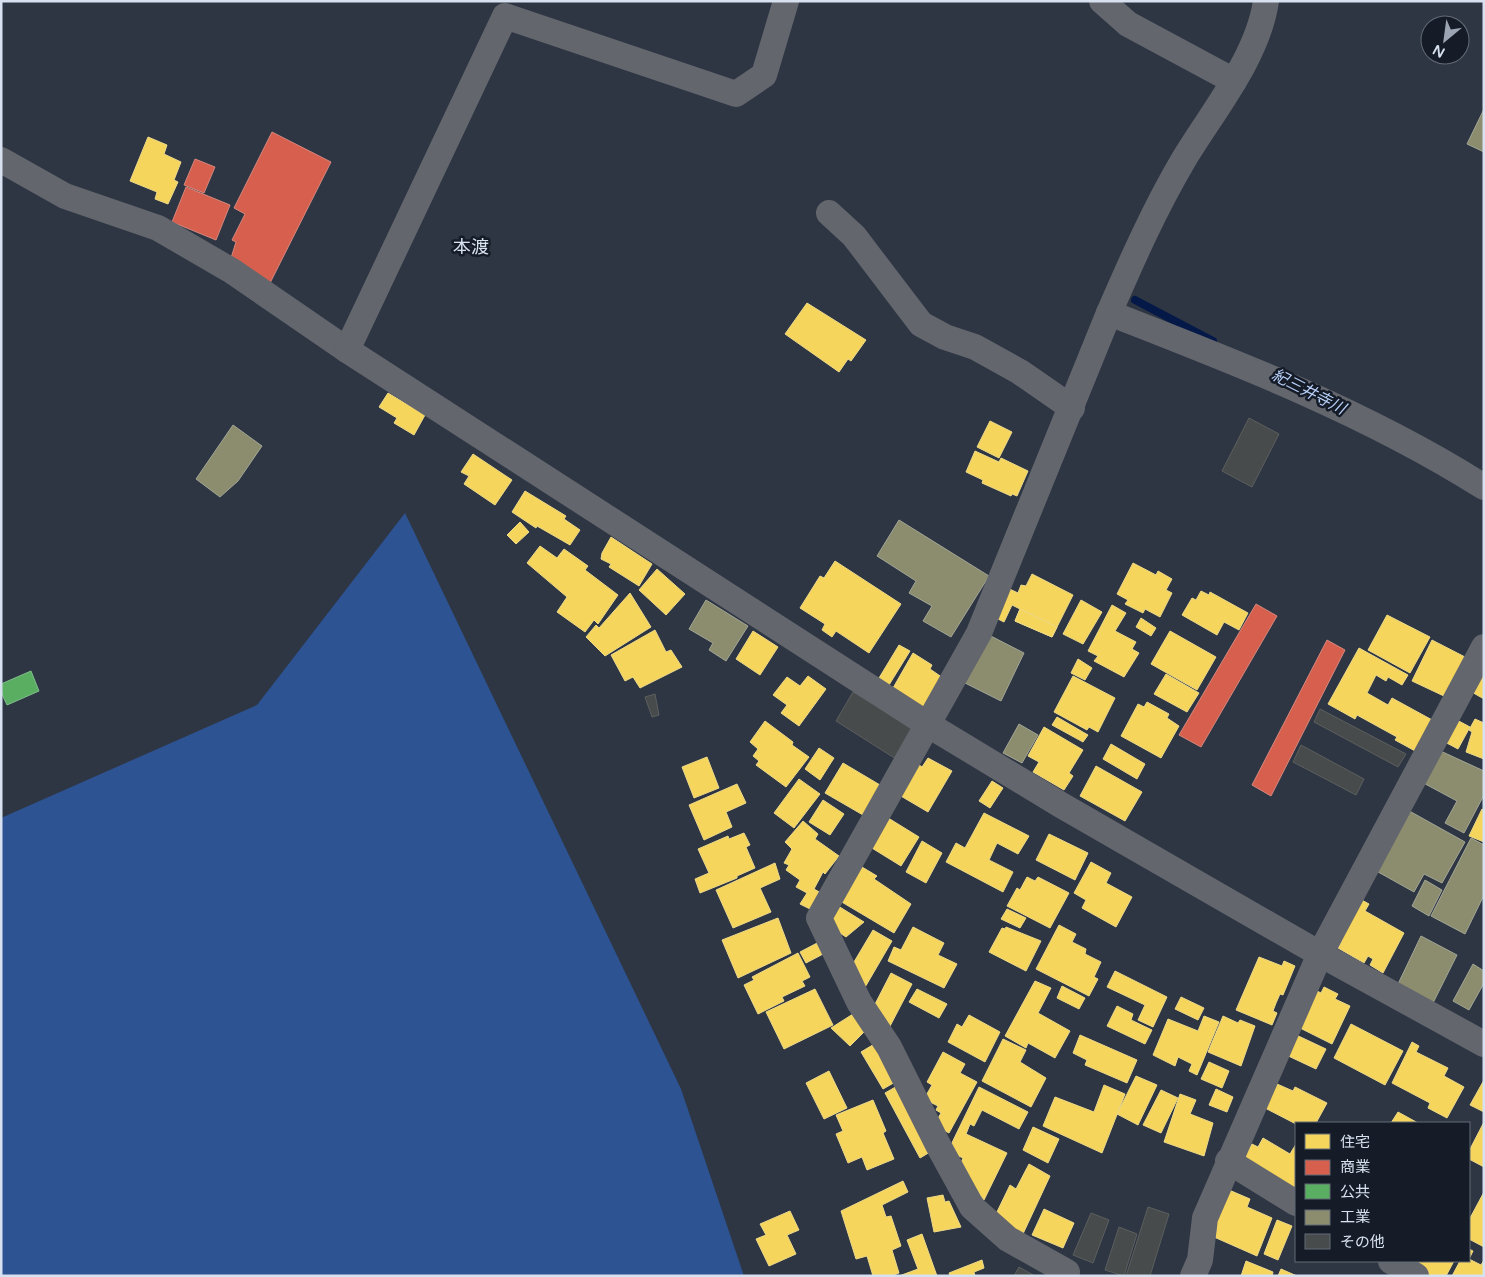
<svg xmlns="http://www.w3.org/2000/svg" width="1485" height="1277" viewBox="0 0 1485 1277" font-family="'Varela Round','Noto Sans JP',sans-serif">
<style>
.forest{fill:#2d5392}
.homes{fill:#f6d55c;stroke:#edd988}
.shops{fill:#d6604d;stroke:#d6877e}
.public{fill:#5aae61;stroke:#80bd8c}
.industry{fill:#8c8c6e;stroke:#a2a695}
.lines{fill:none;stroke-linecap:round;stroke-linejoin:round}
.stream{stroke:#041948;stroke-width:8}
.building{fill:#484b4b;stroke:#5c5f5e}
.minor{stroke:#63666d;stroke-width:26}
.labels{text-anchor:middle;stroke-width:5;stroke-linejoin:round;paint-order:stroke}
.water-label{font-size:16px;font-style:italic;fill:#b9d1f9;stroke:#151c27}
.quarter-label{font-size:18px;fill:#d7e1f0;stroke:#151c27}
</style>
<rect width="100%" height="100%" fill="#2e3643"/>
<!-- forest -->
<path class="forest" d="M405 513 681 1089 744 1276H1V818L257 705Z"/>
<!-- homes -->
<g class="homes">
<path d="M148 137 167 145 164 154 181 162 174 180 178 182 168 204 155 199 157 192 130 181Z"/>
<path d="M807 303 866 340 851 361 848 359 839 372 785 334Z"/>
<path d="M388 393 425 415 414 435 394 423 397 418 379 407Z"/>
<path d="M990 421 1012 432 999 458 977 447Z"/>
<path d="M975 451 999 462 1001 458 1028 471 1017 496 1012 494 1011 496 982 483 983 480 966 472Z"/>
<path d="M473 454 512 480 495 505 464 484 469 476 461 472Z"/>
<path d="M525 491 566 516 564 519 580 530 570 545 537 526 536 528 512 512Z"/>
<path d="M520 522 529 532 516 544 507 535Z"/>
<path d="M611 537 652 564 639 586 609 567 611 564 601 559 602 553Z"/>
<path d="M540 546 557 558 564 549 588 566 585 570 618 595 598 624 594 620 585 632 557 612 567 597 527 563Z"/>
<path d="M835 561 901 604 869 653 836 631 832 637 822 630 825 624 800 608 820 576 824 578Z"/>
<path d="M1133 563 1156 575 1158 571 1172 579 1166 590 1172 593 1160 617 1145 609 1143 613 1125 604 1128 600 1117 594Z"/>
<path d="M657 569 685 594 666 615 639 590Z"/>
<path d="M1032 574 1073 595 1052 637 1015 621 1020 609 1012 605 1004 622 986 613 1001 585 1018 593 1021 585 1026 586Z"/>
<path d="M1201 591 1209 595 1210 592 1248 613 1239 630 1224 622 1217 635 1182 615 1192 598 1196 600Z"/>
<path d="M630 593 651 627 605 656 586 637 596 625 599 628Z"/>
<path d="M1081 600 1102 612 1083 644 1063 634Z"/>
<path d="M1112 605 1126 613 1115 631 1136 642 1132 649 1139 653 1124 677 1094 661 1098 656 1088 651Z"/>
<path d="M1020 609 1057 627 1052 637 1015 621Z"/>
<path d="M1387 615 1430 637 1410 673 1368 650Z"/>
<path d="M1141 618 1156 628 1151 636 1136 627Z"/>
<path d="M655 630 666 652 671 650 682 667 640 688 633 677 625 681 611 655Z"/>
<path d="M753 631 778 647 760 675 736 659Z"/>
<path d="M1170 631 1216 657 1197 690 1151 664Z"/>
<path d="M1432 640 1465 657 1446 697 1412 681Z"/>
<path d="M899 645 910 651 889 685 879 678Z"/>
<path d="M1359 648 1408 675 1402 685 1388 677 1386 681 1376 675 1367 693 1388 705 1392 698 1434 721 1417 752 1395 740 1397 737 1357 715 1355 719 1328 704Z"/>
<path d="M913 653 932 665 930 669 943 678 924 708 893 688Z"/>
<path d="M1078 659 1092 668 1085 680 1071 673Z"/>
<path d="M1484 665V699L1470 691Z"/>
<path d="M1166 674 1199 693 1187 712 1154 694Z"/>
<path d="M808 676 826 689 799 726 781 713 787 705 773 695 787 677 800 686Z"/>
<path d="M1073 676 1115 698 1098 732 1089 727 1087 730 1054 712Z"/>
<path d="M1147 702 1169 714 1167 718 1179 726 1161 758 1121 736 1138 704 1144 707Z"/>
<path d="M1057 717 1088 735 1083 742 1052 725Z"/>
<path d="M1455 719 1470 727 1458 749 1443 741Z"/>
<path d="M1475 719 1484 723V759L1466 752 1472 732 1469 730Z"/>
<path d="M765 721 793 742 792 745 809 757 786 787 756 765 759 761 753 756 758 749 750 742Z"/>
<path d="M1044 727 1083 750 1069 773 1073 776 1064 790 1033 772 1039 762 1028 756Z"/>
<path d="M1111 744 1145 764 1137 779 1103 759Z"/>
<path d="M819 748 834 758 820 780 805 769Z"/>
<path d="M707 757 719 788 694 798 682 767Z"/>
<path d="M928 758 952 771 928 812 894 792 912 760 922 767Z"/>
<path d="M843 763 880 785 863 815 825 793Z"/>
<path d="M1096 766 1142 792 1125 821 1080 796Z"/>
<path d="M799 779 820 794 794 828 774 813Z"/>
<path d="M992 781 1003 788 990 808 979 801Z"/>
<path d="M737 784 746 803 726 812 732 827 704 840 689 805Z"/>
<path d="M823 800 844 814 830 835 809 822Z"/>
<path d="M1482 809 1484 810V842L1469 836Z"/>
<path d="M984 813 1029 836 1018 854 997 843 989 860 1013 872 1003 892 946 862 956 843 965 848Z"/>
<path d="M885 816 919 837 901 866 867 845Z"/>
<path d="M803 821 818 834 815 839 839 856 825 874 823 872 814 889 821 893 812 910 800 904 807 893 796 887 800 880 786 870 789 865 784 863 792 849 785 842Z"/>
<path d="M744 833 750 845 746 847 755 868 737 876V878L700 893 695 879 709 873 698 849 728 836 729 839Z"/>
<path d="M1049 834 1088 853 1075 880 1036 860Z"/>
<path d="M922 841 942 853 926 883 906 872Z"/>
<path d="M1091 862 1111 873 1106 883 1132 897 1116 927 1082 908 1086 900 1074 893Z"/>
<path d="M775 863 780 879 760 888 771 912 733 928 716 890Z"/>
<path d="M857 864 877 876 874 879 911 904 894 933 835 898Z"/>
<path d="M1027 877 1035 881 1038 877 1069 893 1050 928 1007 906 1017 888 1020 890Z"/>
<path d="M1349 893 1369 904 1365 911 1404 933 1383 973 1370 965 1373 959 1368 956 1364 963 1338 948 1342 941 1327 932Z"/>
<path d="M830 901 864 922 846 937 828 925Z"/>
<path d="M1007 909 1026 918 1020 928 1001 919Z"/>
<path d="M778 918 791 953 738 978 722 940Z"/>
<path d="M1059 925 1076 934 1072 942 1086 949 1085 954 1101 962 1094 977 1098 979 1089 996 1036 969Z"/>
<path d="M913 927 944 943 938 955 957 964 944 988 888 961 894 947 901 950Z"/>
<path d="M1006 927 1041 941 1026 971 989 952 1002 928 1005 929Z"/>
<path d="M873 930 892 941 864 989 851 967Z"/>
<path d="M819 942 825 953 806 963 800 952Z"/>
<path d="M798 953 810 977 802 981 805 986 782 997 784 1001 758 1014 744 985 754 980 752 977Z"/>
<path d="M1259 957 1282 966 1284 961 1295 966 1283 995 1280 994 1276 1003 1273 1011 1277 1013 1272 1025 1236 1010Z"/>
<path d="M1115 971 1167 997 1153 1027 1138 1020 1145 1005 1107 987Z"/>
<path d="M891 973 912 984 888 1030 873 1008Z"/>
<path d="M1035 981 1051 988 1038 1013 1070 1031 1055 1058 1028 1043 1026 1048 1005 1036Z"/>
<path d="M1062 986 1085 998 1079 1009 1057 998Z"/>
<path d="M1309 987 1321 993 1324 987 1338 994 1335 999 1350 1006 1332 1044 1292 1024Z"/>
<path d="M815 989 833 1025 784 1049 766 1012Z"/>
<path d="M917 989 947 1004 939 1018 909 1002Z"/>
<path d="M1181 997 1204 1008 1198 1020 1175 1009Z"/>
<path d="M1117 1006 1133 1014 1131 1020 1152 1030 1145 1044 1107 1026Z"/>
<path d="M853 1014 865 1031 850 1046 831 1028Z"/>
<path d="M969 1015 1000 1032 985 1062 948 1042 957 1024 962 1027Z"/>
<path d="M1204 1016 1219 1022 1197 1075 1189 1071 1192 1064 1178 1057 1175 1066 1153 1055 1168 1019 1198 1031Z"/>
<path d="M1223 1016 1238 1023 1240 1020 1255 1026 1241 1066 1208 1052Z"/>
<path d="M1351 1024 1403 1051 1385 1085 1334 1058Z"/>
<path d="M1292 1033 1326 1049 1316 1069 1282 1053Z"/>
<path d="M1080 1035 1137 1060 1127 1083 1085 1065 1087 1060 1073 1053Z"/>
<path d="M1003 1039 1026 1050 1020 1062 1046 1078 1031 1107 982 1081Z"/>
<path d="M1412 1042 1419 1046 1416 1052 1448 1068 1444 1076 1464 1087 1447 1118 1428 1108 1430 1103 1392 1083Z"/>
<path d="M876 1043 897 1081 883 1089 861 1052Z"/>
<path d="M943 1052 965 1064 960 1073 977 1082 949 1133 934 1125 941 1113 936 1110 938 1106 924 1099 932 1085 927 1082Z"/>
<path d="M1209 1062 1229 1071 1222 1088 1201 1079Z"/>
<path d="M829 1071 847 1108 824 1119 806 1083Z"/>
<path d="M1136 1076 1157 1085 1138 1125 1117 1114Z"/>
<path d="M1484 1080V1112L1470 1105Z"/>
<path d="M1277 1084 1293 1091 1295 1087 1327 1103 1316 1123 1296 1124 1265 1108Z"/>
<path d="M899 1085 935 1149 920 1158 885 1093Z"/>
<path d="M1104 1085 1125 1094 1102 1153 1043 1126 1055 1097 1094 1112Z"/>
<path d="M979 1087 1028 1112 1019 1129 982 1110 974 1126 970 1124 966 1134 1007 1153 984 1200 959 1168 963 1158 948 1151Z"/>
<path d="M1216 1089 1233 1097 1227 1112 1209 1105Z"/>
<path d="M1161 1090 1178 1098 1161 1133 1143 1125Z"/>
<path d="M1180 1094 1196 1100 1190 1114 1213 1123 1204 1156 1164 1142Z"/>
<path d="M873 1100 886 1131 883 1133 894 1159 867 1170 862 1157 848 1163 836 1134 843 1131 836 1115Z"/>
<path d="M1398 1112 1418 1123H1391Z"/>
<path d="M1484 1122V1167L1469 1159V1151Z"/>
<path d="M1033 1127 1059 1139 1048 1163 1023 1150Z"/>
<path d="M1263 1138 1290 1154 1296 1144V1190L1243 1158 1252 1144 1258 1147Z"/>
<path d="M1029 1164 1050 1176 1022 1236 995 1216 1010 1185 1016 1189Z"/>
<path d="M903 1181 908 1192 882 1205 886 1217 891 1216 901 1246 892 1250 899 1273 891 1276H873L867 1256 856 1259 841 1211Z"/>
<path d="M1222 1187 1250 1199 1247 1207 1272 1218 1257 1256 1214 1237 1217 1230 1206 1226Z"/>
<path d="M1484 1192V1247L1469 1239V1220Z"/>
<path d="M943 1195 945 1202 949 1201 961 1227 934 1232 927 1198Z"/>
<path d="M1044 1209 1074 1223 1063 1248 1032 1235Z"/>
<path d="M790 1211 799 1230 787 1235 796 1254 769 1266 756 1239 766 1235 760 1224Z"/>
<path d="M1277 1220 1292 1226 1278 1260 1264 1254Z"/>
<path d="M922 1234 937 1276H899L918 1269 907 1240Z"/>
<path d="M1469 1249 1473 1251 1469 1259 1481 1265 1484 1260V1276H1452L1460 1261H1469Z"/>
<path d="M982 1260 984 1268 974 1272 975 1276H950L949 1273Z"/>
<path d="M1246 1261 1273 1272 1272 1276H1241Z"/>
<path d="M1414 1261H1454L1446 1276H1429L1411 1266Z"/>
<path d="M1281 1269 1297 1276H1278Z"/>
</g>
<!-- shops -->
<g class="shops">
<path d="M272 132 331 162 269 285 231 258 236 242 232 240 245 214 234 208Z"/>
<path d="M195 159 215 167 204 193 184 185Z"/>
<path d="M186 187 230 205 216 240 172 222Z"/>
<path d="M1256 604 1277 616 1201 747 1179 735Z"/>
<path d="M1327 640 1345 650 1271 796 1252 785Z"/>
</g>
<!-- public -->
<path class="public" d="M31 671 39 691 7 705 1 692V684Z"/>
<!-- industry -->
<g class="industry">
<path d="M1484 109V152L1467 144Z"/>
<path d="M233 425 262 446 238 481 220 497 196 479Z"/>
<path d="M899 520 989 576 951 637 923 621 932 606 909 593 916 581 877 556Z"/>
<path d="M706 600 748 626 726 661 709 650 713 643 689 629Z"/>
<path d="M983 632 1024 653 1001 701 959 680Z"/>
<path d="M1019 724 1038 735 1022 763 1003 753Z"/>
<path d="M1434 748 1484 771V795L1464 833 1445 823 1457 801 1416 779Z"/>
<path d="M1404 808 1465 842 1442 883 1424 874 1414 892 1371 868Z"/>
<path d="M1471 838 1484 845V895L1465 934 1431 916Z"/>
<path d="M1425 880 1442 890 1429 916 1412 906Z"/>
<path d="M1421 936 1457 955 1433 1003 1398 984Z"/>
<path d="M1473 964 1484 971V983L1469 1010 1453 1001Z"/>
</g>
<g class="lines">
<!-- stream -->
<path class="stream" d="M1135 300 1213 341"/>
</g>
<!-- building -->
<g class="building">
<path d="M1249 418 1279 434 1252 487 1222 471Z"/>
<path d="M853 692 914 729 896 759 836 721Z"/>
<path d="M655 694 659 715 652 717 645 697Z"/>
<path d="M1320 709 1406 754 1398 767 1314 722Z"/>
<path d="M1301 745 1364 779 1356 795 1293 762Z"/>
<path d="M1148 1207 1169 1214 1150 1276H1126Z"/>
<path d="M1091 1213 1109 1220 1093 1263 1073 1255Z"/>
<path d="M1119 1227 1137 1234 1124 1276 1105 1270Z"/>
<path d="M1019 1267 1035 1276H1014Z"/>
</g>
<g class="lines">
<!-- minor -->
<g class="minor">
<path d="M1102 1 1128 24 1234 81"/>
<path d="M1266 1C1258 57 1213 111 1184 159 1155 208 1132 260 1109 313 1238 363 1367 413 1484 487"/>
<path d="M1 160 65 196 158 228 232 271 347 350 927 724 1061 805 1320 954 1484 1044"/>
<path d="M829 213 854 236 921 324 945 337 975 347 1020 372 1072 408"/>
<path d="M347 350 505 16 736 94 764 75 786 1"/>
<path d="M1228 1161 1296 1203"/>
<path d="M1391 1261 1416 1276"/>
<path d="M1067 1272 1008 1239 972 1207 938 1145 889 1047 859 1002 819 918 979 633 1109 313"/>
<path d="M1193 1276 1200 1260 1205 1218 1320 954 1484 647"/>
</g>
</g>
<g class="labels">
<!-- water labels -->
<g class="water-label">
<text transform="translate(1309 391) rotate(27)" y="6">紀三井寺川</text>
</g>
<!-- quarter labels -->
<g class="quarter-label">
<text x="471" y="253">本渡</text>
</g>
</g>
<!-- border -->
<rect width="1485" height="1277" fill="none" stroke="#d7e1f0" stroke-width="5"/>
<!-- legend -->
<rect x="1295" y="1122" width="175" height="140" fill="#151c27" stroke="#636b77"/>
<rect x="1305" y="1134" width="25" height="15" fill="#f6d55c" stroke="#636b77"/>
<text x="1340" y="1147" font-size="15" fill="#d7e1f0">住宅</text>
<rect x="1305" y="1160" width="25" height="15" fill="#d6604d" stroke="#636b77"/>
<text x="1340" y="1172" font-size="15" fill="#d7e1f0">商業</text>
<rect x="1305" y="1184" width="25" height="15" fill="#5aae61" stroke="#636b77"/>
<text x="1340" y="1197" font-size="15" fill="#d7e1f0">公共</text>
<rect x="1305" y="1210" width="25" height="15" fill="#8c8c6e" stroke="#636b77"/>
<text x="1340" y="1222" font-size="15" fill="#d7e1f0">工業</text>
<rect x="1305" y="1234" width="25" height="15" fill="#484b4b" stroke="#636b77"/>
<text x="1340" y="1247" font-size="15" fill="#d7e1f0">その他</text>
<!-- north arrow -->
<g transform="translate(1445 40) rotate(209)"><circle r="24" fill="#151c27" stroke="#636b77"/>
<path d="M0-4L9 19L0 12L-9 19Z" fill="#9ca5b3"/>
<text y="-8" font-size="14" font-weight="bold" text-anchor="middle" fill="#d7e1f0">N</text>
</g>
</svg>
